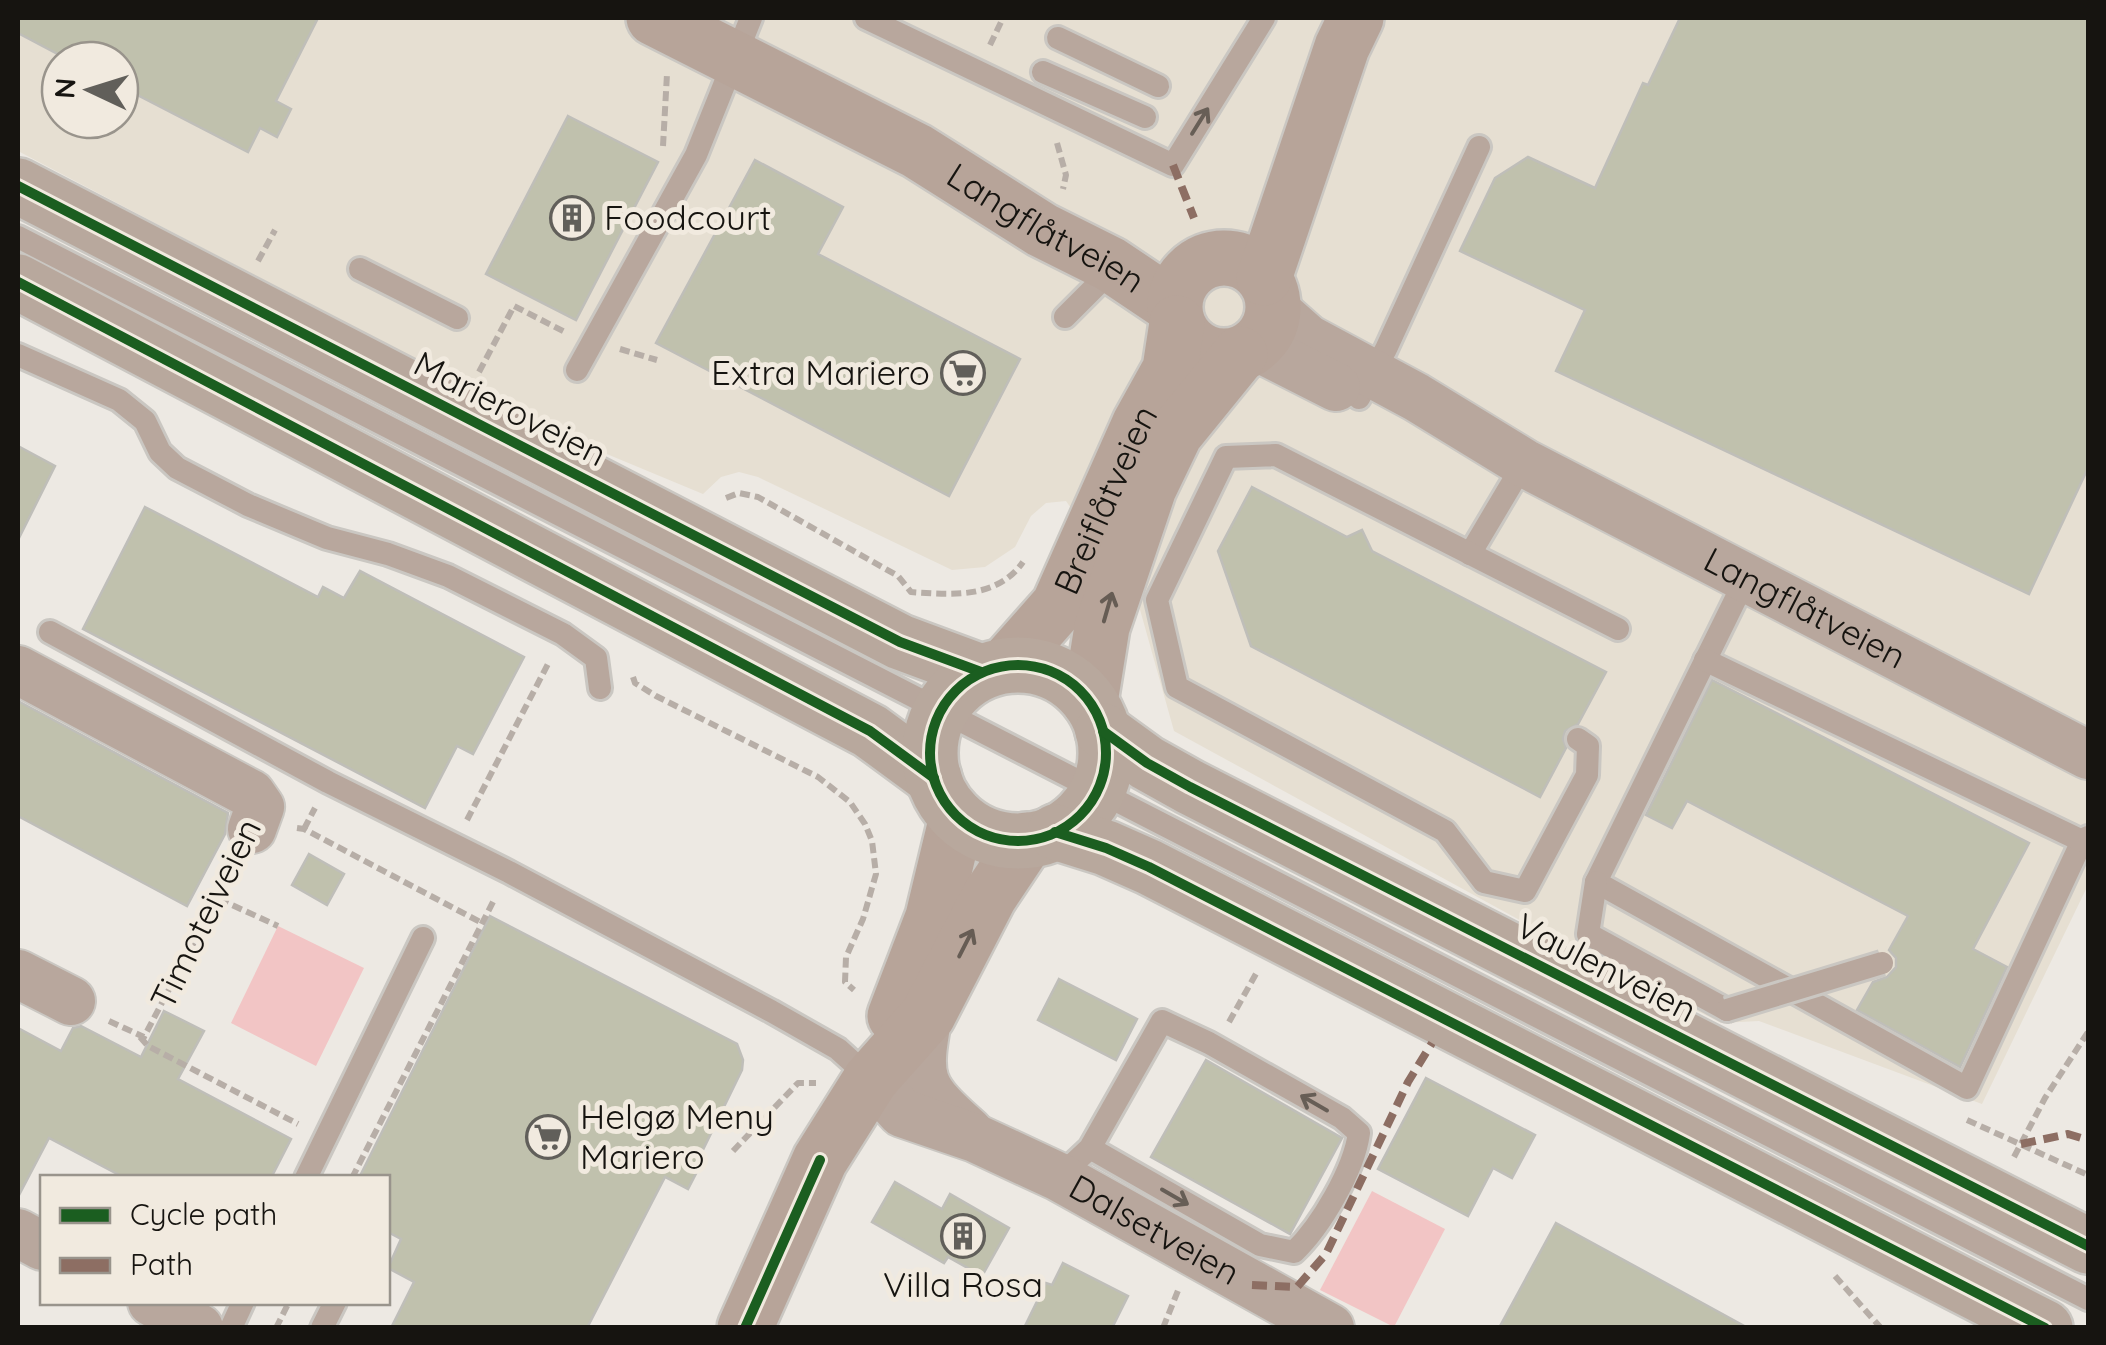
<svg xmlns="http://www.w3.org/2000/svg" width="2106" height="1345" viewBox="0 0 2106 1345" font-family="Quicksand,sans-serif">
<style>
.built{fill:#e6dfd2;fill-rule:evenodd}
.green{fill:#f2c5c5}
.building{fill:#c0c1ad;stroke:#bfbeb9;stroke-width:2.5}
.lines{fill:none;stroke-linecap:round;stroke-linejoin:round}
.lane-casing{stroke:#cac7c2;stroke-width:28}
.street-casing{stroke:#cac7c2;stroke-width:52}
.secondary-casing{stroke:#cac7c2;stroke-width:60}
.primary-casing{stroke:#cac7c2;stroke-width:60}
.path{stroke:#b7aea7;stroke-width:6;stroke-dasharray:10 5;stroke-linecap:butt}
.lane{stroke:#b8a79d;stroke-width:22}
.street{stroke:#b8a79d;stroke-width:48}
.secondary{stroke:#b7a499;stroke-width:55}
.primary{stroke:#b8a89d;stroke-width:55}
.lane-bridge-casing{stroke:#cac7c2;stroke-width:28;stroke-linecap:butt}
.lane-bridge{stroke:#b8a79d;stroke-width:22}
.quiet{stroke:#8d6e63;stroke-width:8;stroke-dasharray:15 8;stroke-linecap:butt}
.cycleway-casing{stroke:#f1eadf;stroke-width:16}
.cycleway{stroke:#1b5e20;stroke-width:10}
.oneway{stroke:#675e56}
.oneway2{stroke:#665c54}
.labels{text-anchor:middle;stroke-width:10;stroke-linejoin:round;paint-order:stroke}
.poi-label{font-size:35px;fill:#161410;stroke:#f1eadf;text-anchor:start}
.street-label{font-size:35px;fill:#161410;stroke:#f1eadf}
</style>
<rect width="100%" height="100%" fill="#ede9e3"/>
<!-- built -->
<path class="built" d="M18 18H2088V885L1982 1104 1759 1021 1721 1023 1525 923 1174 731 1139 606 1066 501 1046 503 1031 516 1015 547 985 567 952 570 758 477 739 472 721 477 703 494 549 430 18 151ZM60 60H120V120H60Z"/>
<!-- green -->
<g class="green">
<path d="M278 926 364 968 316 1066 231 1023Z"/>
<path d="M1372 1191 1445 1229 1394 1327 1320 1290Z"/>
</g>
<!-- building -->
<g class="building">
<path d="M18 18H318L276 101 291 109 277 137 260 128 248 152 120 86V60H69L18 33Z"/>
<path d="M1680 18H2088V468L2029 594 1556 371 1585 310 1460 251 1495 178 1528 157 1595 188 1643 83 1648 85Z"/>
<path d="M568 116 658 162 576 320 486 274Z"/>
<path d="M755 160 843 207 818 254 1020 359 949 496 656 343Z"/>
<path d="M18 446 55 466 18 540Z"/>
<path d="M1252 487 1347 537 1362 530 1372 551 1606 672 1578 724 1565 731 1563 739 1566 748 1540 797 1251 646 1218 551Z"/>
<path d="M145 507 318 597 323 587 344 598 360 571 524 657 473 754 457 746 425 808 83 629Z"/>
<path d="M1712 680 2029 843 1973 949 2007 967 1960 1067 1857 1010 1873 982 1887 977 1896 967V958L1889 950 1908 916 1687 801 1672 828 1646 815Z"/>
<path d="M18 701 228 813 225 834 187 906 18 816Z"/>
<path d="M309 854 344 874 327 905 292 885Z"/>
<path d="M490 916 737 1044 743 1060 742 1070 699 1158 703 1160 688 1189 665 1177 587 1328H391L414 1282 388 1268 401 1239 388 1232V1178H359Z"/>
<path d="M1059 979 1137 1019 1116 1060 1038 1020Z"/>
<path d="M164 1011 204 1031 178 1079 291 1139 271 1178H125L49 1138 18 1197V1028L61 1051 73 1028 81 1026 141 1057Z"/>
<path d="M1206 1060 1342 1138 1290 1234 1151 1157Z"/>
<path d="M1426 1078 1535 1135 1512 1178 1493 1168 1468 1216 1378 1169Z"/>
<path d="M895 1182 942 1209 950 1194 1009 1228 982 1276 948 1257 944 1263 872 1222Z"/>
<path d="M1556 1223 1748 1328H1499Z"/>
<path d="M1063 1263 1128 1296 1112 1328H1024L1046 1283 1052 1285Z"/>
</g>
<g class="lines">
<!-- lane casing -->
<g class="lane-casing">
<g id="lane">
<path d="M866 18 1173 165 1264 18"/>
<path d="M1058 38 1158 86"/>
<path d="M1043 72 1145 117"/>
<path d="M18 237C705 596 1398 944 2088 1299"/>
<path d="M360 269 457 318"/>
<path d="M1065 317 1097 285 1110 264"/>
<path d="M18 355 119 400 145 421 160 452 177 468 248 505 327 538 388 554 448 576 563 634 596 658 600 688"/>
<path d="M577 370 696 155 751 18"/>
<path d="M1359 398 1386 349 1479 147"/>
<path d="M1470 554 1524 463"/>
<path d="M1746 578 1596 882 1967 1088 2082 841 2088 837"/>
<path d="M50 632 328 782 509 872 771 1011 838 1049 871 1079"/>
<path d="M1705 660 2082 841"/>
<path d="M1578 739 1588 746 1587 775 1525 891 1484 882 1445 831 1177 687 1157 600 1226 457 1276 455 1618 629"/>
<path d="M1596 882 1588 934 1727 1010"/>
<path d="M1059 1177 1090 1148 1162 1021 1209 1043 1342 1118 1359 1133C1354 1170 1321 1226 1294 1252L1260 1245 1090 1148"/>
<path d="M306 1178 423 938"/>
<path d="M231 1328 243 1302"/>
<path d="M322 1328 335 1302"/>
</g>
</g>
<!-- street casing -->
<g class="street-casing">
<g id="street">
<path id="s1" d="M1273 308 1308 339 1416 397 1524 463 2088 755"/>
<path d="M1255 346 1336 387"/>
<path d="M18 670 251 794 260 807 252 829"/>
<path d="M18 974 71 1001"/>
<path d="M928 1015C916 1080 918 1087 969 1132"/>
<path id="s2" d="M871 1079 902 1113 975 1138 1059 1177 1330 1328"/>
<path d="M18 1233 42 1246"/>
<path d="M152 1302 199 1328"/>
</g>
</g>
<!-- secondary casing -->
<g class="secondary-casing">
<g id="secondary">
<path id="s3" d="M654 18 917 151 1042 230 1110 264 1174 307"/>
<circle cx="1224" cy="307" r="49"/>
<path d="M1264 278 1342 47 1356 18"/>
<path id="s4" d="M1006 665 1059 605 1140 423 1170 369 1177 323"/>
<path d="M1090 702 1102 627 1149 488 1175 434 1240 354"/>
<path d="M895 1016 933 917 957 817"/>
<path d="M745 1328 820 1160 871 1079 928 1015 989 897 1027 840"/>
</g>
</g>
<!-- primary casing -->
<g class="primary-casing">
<g id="primary">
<path d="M18 186 900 642 981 672"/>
<path d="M18 282 870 731 934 778"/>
<circle cx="1018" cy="753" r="88"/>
<path d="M1103 731 1147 763 1190 787 2088 1246"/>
<path d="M1055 832 1106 848 1149 867 2045 1328"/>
</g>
</g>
<!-- path -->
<g class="path">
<path d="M990 45 1003 18"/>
<path d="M1057 143 1066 175 1063 189"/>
<path d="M663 146 667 74"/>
<path d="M258 261 275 230"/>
<path d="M620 349 657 360"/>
<path d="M479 372 514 306 565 332"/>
<path d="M726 498 739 493 758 497 898 576 911 592C952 595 997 599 1023 562"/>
<path d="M633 677 635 683 656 696 818 777 850 802 865 824 872 841 876 874 863 919 846 957 845 982 854 990"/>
<path d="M467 820 549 662"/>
<path d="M297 828 304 829 482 923"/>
<path d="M304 829 315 808"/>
<path d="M219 899 278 926"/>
<path d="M109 1021 144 1037 234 866"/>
<path d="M1229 1022 1257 972"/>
<path d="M140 1037 148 1046 298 1124"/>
<path d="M1967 1120 2088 1175"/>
<path d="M733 1151 798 1083H816"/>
<path d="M2014 1157 2045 1098 2088 1032"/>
<path d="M352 1178 495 898"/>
<path d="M1835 1276 1881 1328"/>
<path d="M276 1328 289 1302"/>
<path d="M1163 1328 1179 1288"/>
</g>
<!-- lane -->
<use href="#lane" class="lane"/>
<!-- street -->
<use href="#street" class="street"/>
<!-- secondary -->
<use href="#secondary" class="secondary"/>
<!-- primary -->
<use href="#primary" class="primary"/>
<!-- lane-bridge casing -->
<g class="lane-bridge-casing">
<path id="lane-bridge" d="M1727 1010 1882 963"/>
</g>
<!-- lane-bridge -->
<use href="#lane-bridge" class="lane-bridge"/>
<!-- quiet -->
<g class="quiet">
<path d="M1173 165 1194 218"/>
<path d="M2021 1144 2068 1134 2088 1140"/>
<path d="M1252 1285 1297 1287 1326 1254 1408 1082 1432 1043"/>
</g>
<!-- cycleway casing -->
<g class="cycleway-casing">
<g id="cycleway">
<path d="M18 186 900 642 981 672"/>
<path d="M18 282 870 731 934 778"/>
<circle cx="1018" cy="753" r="88"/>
<path d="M1103 731 1147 763 1190 787 2088 1246"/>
<path d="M1055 832 1106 848 1149 867 2045 1328"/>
<path d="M745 1328 820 1160"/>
</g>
</g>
<!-- cycleway -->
<use href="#cycleway" class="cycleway"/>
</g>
<!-- one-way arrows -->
<defs><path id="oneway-shaft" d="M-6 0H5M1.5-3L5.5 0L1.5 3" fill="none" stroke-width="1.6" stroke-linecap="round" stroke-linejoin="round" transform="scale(2.5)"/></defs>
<g class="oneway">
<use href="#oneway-shaft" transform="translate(1200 121) rotate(-58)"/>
<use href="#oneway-shaft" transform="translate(1314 1103) rotate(-150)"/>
<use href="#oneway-shaft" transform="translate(1175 1197) rotate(30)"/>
</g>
<g class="oneway2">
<use href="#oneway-shaft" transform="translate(1108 607) rotate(-74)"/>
<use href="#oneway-shaft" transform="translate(966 943) rotate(-63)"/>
</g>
<!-- icons -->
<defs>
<g id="building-ring" transform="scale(2.25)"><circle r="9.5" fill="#f1eadf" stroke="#615f5a" stroke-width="1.5"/><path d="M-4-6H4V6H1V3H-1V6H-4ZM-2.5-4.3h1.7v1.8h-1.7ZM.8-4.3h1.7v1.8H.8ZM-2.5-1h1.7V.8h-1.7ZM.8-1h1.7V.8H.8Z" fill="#615f5a"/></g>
<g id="supermarket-ring" transform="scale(2.25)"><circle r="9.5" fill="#f1eadf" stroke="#615f5a" stroke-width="1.5"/><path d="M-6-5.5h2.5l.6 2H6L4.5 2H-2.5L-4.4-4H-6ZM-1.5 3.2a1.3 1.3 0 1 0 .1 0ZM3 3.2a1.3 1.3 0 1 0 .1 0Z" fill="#615f5a"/></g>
</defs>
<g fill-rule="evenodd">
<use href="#building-ring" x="572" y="218"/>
<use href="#supermarket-ring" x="963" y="373"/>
<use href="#supermarket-ring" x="548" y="1137"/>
<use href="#building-ring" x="963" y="1236"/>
</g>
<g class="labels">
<!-- poi labels -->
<g class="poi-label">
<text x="604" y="230">Foodcourt</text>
<text x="930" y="385" text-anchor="end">Extra Mariero</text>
<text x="580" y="1129">Helgø Meny<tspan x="580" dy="40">Mariero</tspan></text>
<text x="963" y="1297" text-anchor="middle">Villa Rosa</text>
</g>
<!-- street labels -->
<g class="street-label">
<text dy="12" stroke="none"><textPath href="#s3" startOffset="445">Langflåtveien</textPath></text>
<text transform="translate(510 409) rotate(27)" y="12">Marieroveien</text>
<text dy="12" stroke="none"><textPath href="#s4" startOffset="195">Breiflåtveien</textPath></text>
<text dy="12" stroke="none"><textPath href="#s1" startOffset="612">Langflåtveien</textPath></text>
<text transform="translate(206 914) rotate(-64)" y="12">Timoteiveien</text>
<text transform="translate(1606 968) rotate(27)" y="12">Vaulenveien</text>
<text dy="12" stroke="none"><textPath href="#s2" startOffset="325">Dalsetveien</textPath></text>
</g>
</g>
<!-- border -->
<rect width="2106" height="1345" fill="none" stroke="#161410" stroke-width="40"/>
<!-- legend -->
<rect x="40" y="1175" width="350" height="130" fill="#f1eadf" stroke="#99948c" stroke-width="2.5"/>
<rect x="60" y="1208" width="50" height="15" fill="#1b5e20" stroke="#99948c" stroke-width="2.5"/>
<text x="130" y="1225" font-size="30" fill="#161410">Cycle path</text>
<rect x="60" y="1258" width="50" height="15" fill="#8d6e63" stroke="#99948c" stroke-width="2.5"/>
<text x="130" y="1275" font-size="30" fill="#161410">Path</text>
<!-- north arrow -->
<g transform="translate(90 90) rotate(274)"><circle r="48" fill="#f1eadf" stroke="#99948c" stroke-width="2.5"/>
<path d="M0-8L18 38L0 25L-18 38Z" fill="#615f5a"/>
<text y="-15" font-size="28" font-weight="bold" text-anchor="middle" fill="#161410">N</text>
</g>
</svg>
